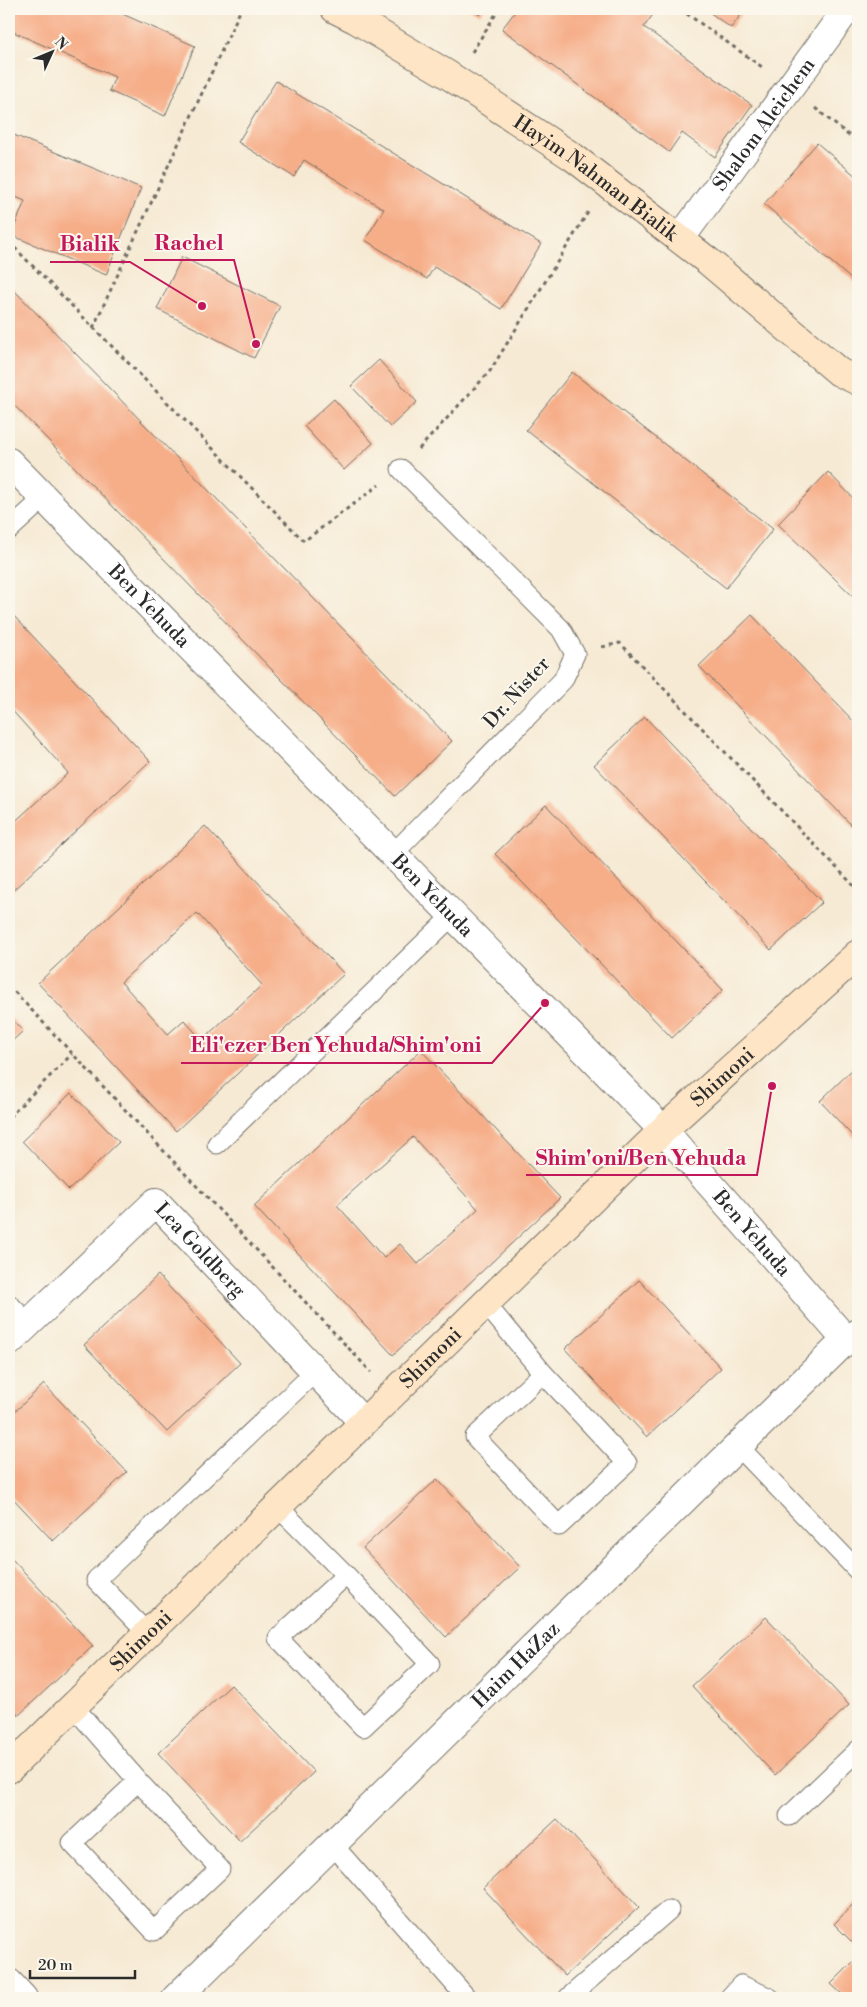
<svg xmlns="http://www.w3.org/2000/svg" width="867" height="2007" viewBox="0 0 867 2007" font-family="'Libre Bodoni',serif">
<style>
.building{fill:#f6ae89;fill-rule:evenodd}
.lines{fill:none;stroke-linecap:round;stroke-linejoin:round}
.lane-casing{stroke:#726e66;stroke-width:21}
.street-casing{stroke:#726e66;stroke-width:30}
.secondary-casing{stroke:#726e66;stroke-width:30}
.path{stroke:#726e66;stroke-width:3;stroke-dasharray:4 4;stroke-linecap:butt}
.lane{stroke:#fff;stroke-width:19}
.street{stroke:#fff;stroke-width:28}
.secondary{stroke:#fde5c5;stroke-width:28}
.labels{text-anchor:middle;stroke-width:4;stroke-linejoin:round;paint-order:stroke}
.street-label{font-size:20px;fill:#2b2b2b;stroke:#fbf7ec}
.leader{fill:none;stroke:#c2185b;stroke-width:2}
.callout-dot{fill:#c2185b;stroke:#fbf7ec;stroke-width:2}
.callout-label{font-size:21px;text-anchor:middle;font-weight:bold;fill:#c2185b;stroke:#fbf7ec;stroke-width:4;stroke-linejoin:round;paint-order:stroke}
</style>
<rect width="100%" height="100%" fill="#fbf7ec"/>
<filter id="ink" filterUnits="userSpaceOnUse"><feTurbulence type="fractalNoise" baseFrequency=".02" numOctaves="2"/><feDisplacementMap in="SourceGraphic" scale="10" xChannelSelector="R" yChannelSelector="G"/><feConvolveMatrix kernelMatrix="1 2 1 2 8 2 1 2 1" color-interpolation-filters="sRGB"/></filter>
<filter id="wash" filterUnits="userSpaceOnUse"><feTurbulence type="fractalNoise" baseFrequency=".0096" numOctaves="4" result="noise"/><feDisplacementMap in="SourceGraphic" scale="20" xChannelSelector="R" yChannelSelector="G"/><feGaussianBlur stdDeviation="1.12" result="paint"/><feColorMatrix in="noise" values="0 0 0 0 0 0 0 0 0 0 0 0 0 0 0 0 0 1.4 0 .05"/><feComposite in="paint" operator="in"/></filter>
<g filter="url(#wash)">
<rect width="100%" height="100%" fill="#f6ead4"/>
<g id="blocks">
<!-- building -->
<g class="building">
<path d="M9 9H111L195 46 165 116 109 91 115 77 9 30Z"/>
<path d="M469 9H483L480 15Z"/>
<path d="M517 9H602L605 11 606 9H657L644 27 752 105 715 157 682 133 669 152 502 29Z"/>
<path d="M705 9H745L731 28Z"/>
<path d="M276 81 541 244 501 309 434 267 427 279 365 240 384 209 304 160 294 177 238 142Z"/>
<path d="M9 133 141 188 106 275 11 235 25 201 9 194Z"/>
<path d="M817 143 858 178V285L764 204Z"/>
<path d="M182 257 280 306 254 358 157 309Z"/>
<path d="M9 285 452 741 395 796 9 400Z"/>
<path d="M379 360 417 402 390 427 351 386Z"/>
<path d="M572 372 773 529 726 588 526 430Z"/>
<path d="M334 399 373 443 344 470 304 426Z"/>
<path d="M828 472 858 503V601L778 524Z"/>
<path d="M11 613 150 761 9 894V827L68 773 9 707V616Z"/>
<path d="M752 615 858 726V832L699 666Z"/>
<path d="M645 717 822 902 771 950 594 765Z"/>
<path d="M546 805 723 990 672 1038 495 854Z"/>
<path d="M205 826 344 974 176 1131 38 983ZM197 913 262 985 202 1040 184 1020 168 1034 121 982Z"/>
<path d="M9 1016 23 1031 9 1044Z"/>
<path d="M421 1050 560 1198 393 1355 254 1206ZM413 1137 478 1209 418 1264 400 1244 384 1258 337 1205Z"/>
<path d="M858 1064V1142L820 1101Z"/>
<path d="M71 1093 119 1142 69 1190 22 1141Z"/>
<path d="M158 1275 240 1363 167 1432 84 1345Z"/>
<path d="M639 1280 721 1368 647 1437 565 1349Z"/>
<path d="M44 1384 127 1472 53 1541 9 1494V1417Z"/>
<path d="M437 1479 520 1567 446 1637 363 1548Z"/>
<path d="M11 1558 93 1646 19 1715 9 1704V1560Z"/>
<path d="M766 1617 849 1705 775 1775 692 1686Z"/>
<path d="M231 1685 314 1772 240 1841 158 1753Z"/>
<path d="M557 1819 639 1907 565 1976 483 1888Z"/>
<path d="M858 1899V1948L834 1924Z"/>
<path d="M858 1957V1998H846L831 1984Z"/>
</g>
</g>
</g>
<g filter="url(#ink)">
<use href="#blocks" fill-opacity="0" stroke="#726e66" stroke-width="1"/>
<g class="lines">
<!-- lane casing -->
<g class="lane-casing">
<g id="lane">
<path d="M9 530 44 498"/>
<path d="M393 854 563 680 575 654 561 629 401 469"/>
<path d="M217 1144 453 915"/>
<path d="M485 1303 543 1373 627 1463 559 1526 475 1437 543 1373"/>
<path d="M9 1304 28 1323"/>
<path d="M738 1446 858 1571"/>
<path d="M277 1506 346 1575 430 1664 363 1727 278 1638 346 1575"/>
<path d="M147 1633 96 1580 315 1372"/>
<path d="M73 1706 138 1781 220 1869 154 1931 72 1843 138 1781"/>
<path d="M789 1816 858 1750"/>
<path d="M333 1845 467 1998"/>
<path d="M568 1998 669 1910"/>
<path d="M729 1998 741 1985 770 1998"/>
</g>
</g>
<!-- street casing -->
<g class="street-casing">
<g id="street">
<path id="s1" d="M680 239 847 9"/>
<path id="s2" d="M9 462 663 1130 846 1340"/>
<path id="s3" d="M9 1342 156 1202 363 1422"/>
<path d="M9 1983 23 1998"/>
<path id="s4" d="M176 1998 846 1340 858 1333"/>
</g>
</g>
<!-- secondary casing -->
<g class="secondary-casing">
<g id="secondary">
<path id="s5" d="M335 9 355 19 445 73 573 157 708 261 839 372 858 381"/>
<path id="s6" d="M9 1769 663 1130 858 954"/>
</g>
</g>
<!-- path -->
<g class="path">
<path d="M680 9 765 69"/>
<path d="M472 52 499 9"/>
<path d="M815 108 858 143"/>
<path d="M9 242 304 541 379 485"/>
<path d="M93 328 241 9"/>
<path d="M419 449 490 371 590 209"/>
<path d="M602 647 620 643 858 890"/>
<path d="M9 986 371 1372"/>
<path d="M9 1117 72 1054"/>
</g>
<!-- lane -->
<use href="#lane" class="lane"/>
<!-- street -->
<use href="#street" class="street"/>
<!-- secondary -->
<use href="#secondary" class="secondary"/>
</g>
</g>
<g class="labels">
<!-- street labels -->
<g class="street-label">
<text dy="7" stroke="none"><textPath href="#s1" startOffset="142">Shalom Aleichem</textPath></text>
<text dy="7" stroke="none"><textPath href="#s5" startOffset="311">Hayim Nahman Bialik</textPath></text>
<text dy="7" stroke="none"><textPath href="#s2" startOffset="201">Ben Yehuda</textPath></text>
<text transform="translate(516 692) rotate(-48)" y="7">Dr. Nister</text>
<text dy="7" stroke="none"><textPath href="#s2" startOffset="606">Ben Yehuda</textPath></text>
<text dy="7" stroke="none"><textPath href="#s6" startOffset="994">Shimoni</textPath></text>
<text dy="7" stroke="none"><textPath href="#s2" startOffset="1071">Ben Yehuda</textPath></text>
<text dy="7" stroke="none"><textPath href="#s3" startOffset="268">Lea Goldberg</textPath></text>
<text dy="7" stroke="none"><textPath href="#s6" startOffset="589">Shimoni</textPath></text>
<text dy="7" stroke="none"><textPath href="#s6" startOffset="184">Shimoni</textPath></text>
<text dy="7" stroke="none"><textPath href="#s4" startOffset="476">Haim HaZaz</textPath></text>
</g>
</g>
<!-- callouts -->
<path class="leader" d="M256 344L234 260H144M202 306L130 262H50M545 1003L492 1063H181M772 1086L757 1175H526"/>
<g class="callout-dot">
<circle cx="256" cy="344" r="5"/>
<circle cx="202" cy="306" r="5"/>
<circle cx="545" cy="1003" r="5"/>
<circle cx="772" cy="1086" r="5"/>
</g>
<g class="callout-label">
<text x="189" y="250">Rachel</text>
<text x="90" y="251">Bialik</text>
<text x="336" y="1052">Eli'ezer Ben Yehuda/Shim'oni</text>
<text x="641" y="1165">Shim'oni/Ben Yehuda</text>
</g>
<!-- margin -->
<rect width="867" height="2007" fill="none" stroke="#fbf7ec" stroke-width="30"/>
<!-- north arrow -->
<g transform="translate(52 52) rotate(46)" stroke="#fbf7ec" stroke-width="4" paint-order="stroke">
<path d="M0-4L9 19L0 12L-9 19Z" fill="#2b2b2b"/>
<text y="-8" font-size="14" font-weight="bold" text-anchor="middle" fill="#2b2b2b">N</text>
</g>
<!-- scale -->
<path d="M30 1970v8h105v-8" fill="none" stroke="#2b2b2b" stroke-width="2.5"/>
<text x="38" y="1970" font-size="15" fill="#2b2b2b" stroke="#fbf7ec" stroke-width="4" paint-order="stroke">20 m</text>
</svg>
